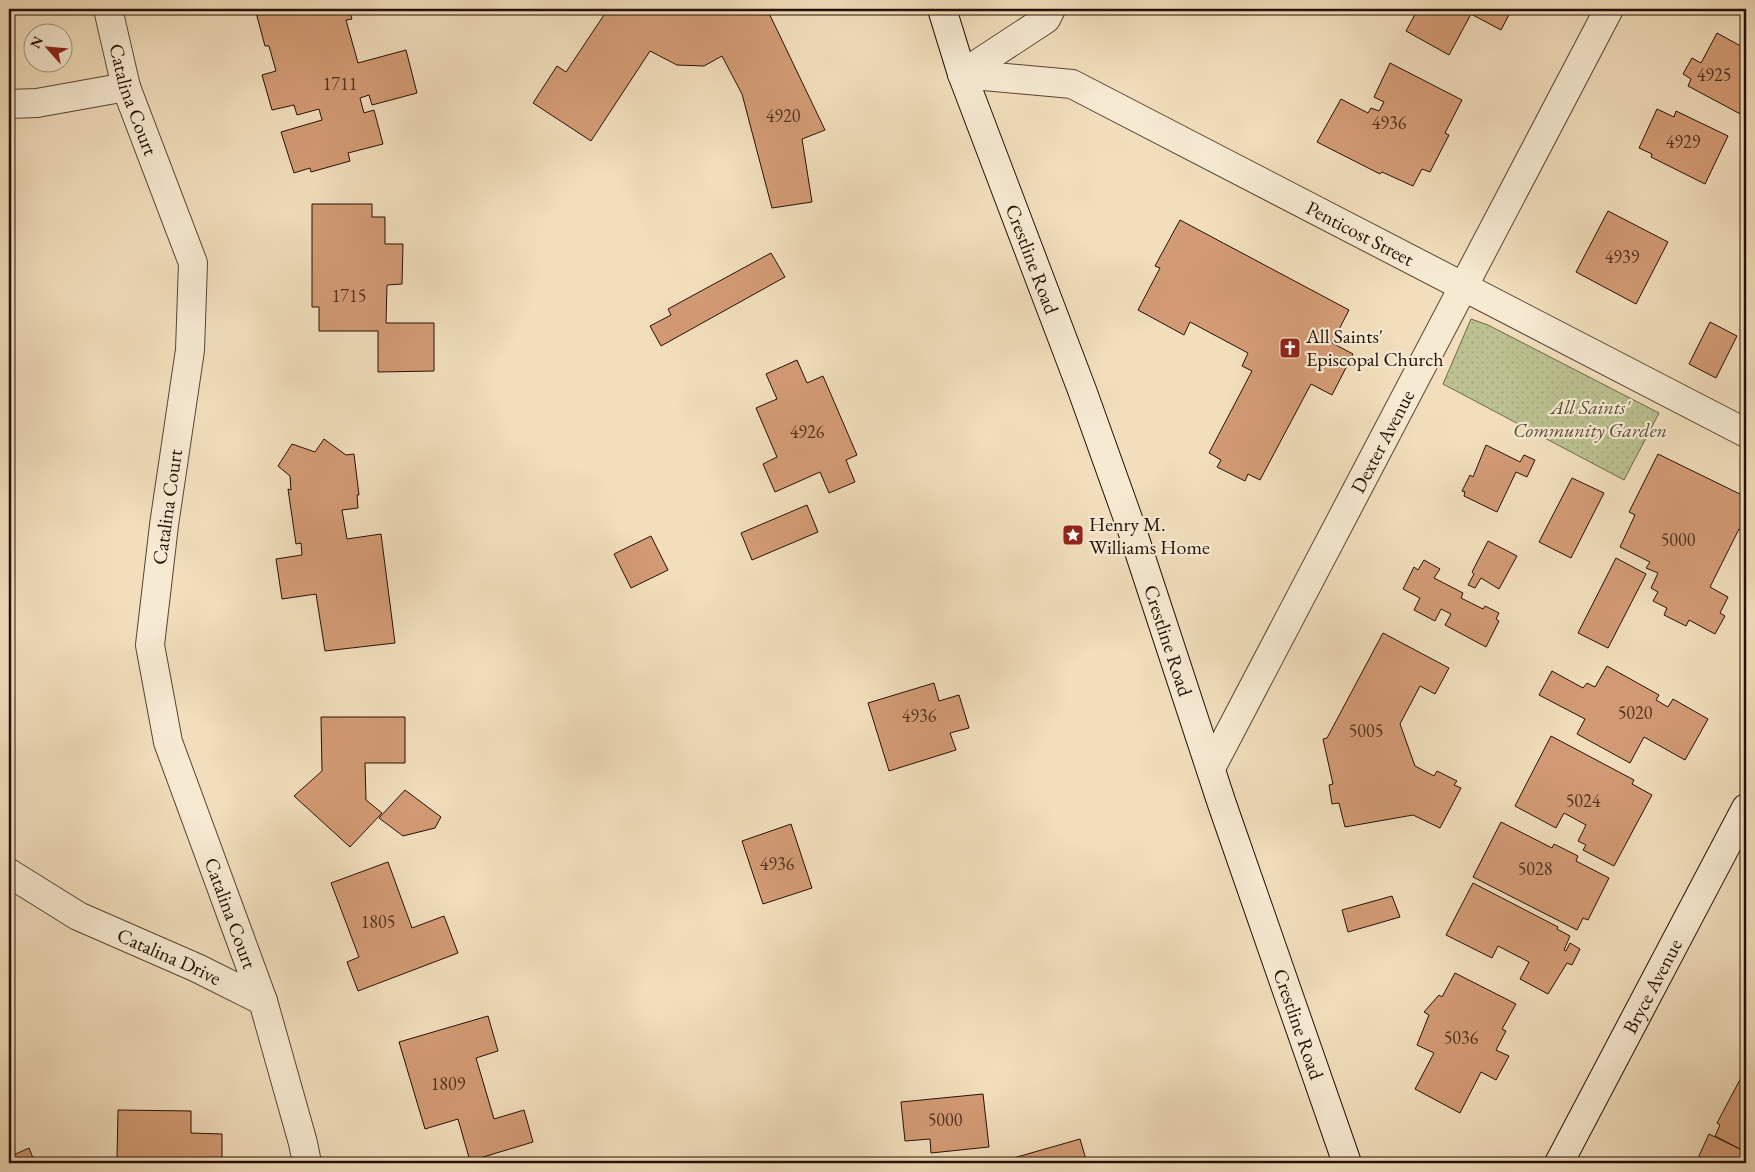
<svg xmlns="http://www.w3.org/2000/svg" width="1755" height="1172" viewBox="0 0 1755 1172" font-family="'EB Garamond',serif">
<style>
.park{fill:url(#park-dots);stroke:#70684a}
.building{fill:#d39b75;stroke:#251005}
.lines{fill:none;stroke-linecap:round;stroke-linejoin:round}
.street-casing{stroke:#584433;stroke-width:30}
.secondary-casing{stroke:#251005;stroke-width:30}
.street{stroke:#f7ead3;stroke-width:28}
.secondary{stroke:#f7ead3;stroke-width:28}
.labels{text-anchor:middle;stroke-width:4.5;stroke-linejoin:round;paint-order:stroke}
.number-label{font-size:18px;fill:#503321}
.street-label{font-size:20px;fill:#251005;stroke:#f7ead3}
.poi-label{font-size:20px;fill:#251005;stroke:#f7ead3;text-anchor:start}
.park-label{font-size:20px;font-style:italic;fill:#5a4e36;stroke:#f7ead3}
</style>
<defs>
<pattern id="park-dots" width="8" height="8" patternUnits="userSpaceOnUse" patternTransform="scale(1.25)"><rect width="8" height="8" fill="#bbc190"/><path d="M2 2h.1M6 6h.1" fill="none" stroke="#a1a57b" stroke-width="1.8" stroke-linecap="round"/></pattern>
</defs>
<rect width="100%" height="100%" fill="#f2debc"/>
<filter id="stains"><feTurbulence type="fractalNoise" baseFrequency=".004" numOctaves="4"/><feColorMatrix values="0 0 0 0 .2 0 0 0 0 .09 0 0 0 0 .02 0 0 0 .5 -.17"/></filter>
<radialGradient id="worn" r=".72"><stop offset=".6" stop-color="#630" stop-opacity="0"/><stop offset="1" stop-color="#630" stop-opacity=".3"/></radialGradient>
<!-- park -->
<path class="park" d="M1471 319 1488 325 1659 413 1624 480 1443 384Z"/>
<!-- building -->
<g class="building">
<path d="M255 9H302L303 12 316 9H349L352 19 346 20 358 63 406 50 417 93 372 105 369 95 360 98 364 113 374 110 383 144 348 153 350 161 311 172 310 168 294 173 281 132 322 120 319 109 297 115 294 105 272 110 262 75 276 71 269 46H265Z"/>
<path d="M608 9H767L825 130 802 139 812 202 772 208 742 94 722 56 704 66 677 65 650 51 591 141 533 103 557 66 566 72Z"/>
<path d="M1231 9H1245L1242 15Z"/>
<path d="M1418 9H1512L1501 30 1471 14 1449 55 1406 31Z"/>
<path d="M1717 33 1746 49V71L1744 75 1746 77V117L1688 86 1691 79 1683 74 1692 58 1701 63Z"/>
<path d="M1390 63 1462 100 1445 133 1449 135 1430 172 1422 169 1413 186 1382 172 1380 174 1317 142 1341 99 1368 113 1371 108 1379 111 1384 102 1374 97Z"/>
<path d="M1657 109 1674 117 1676 111 1728 136 1705 184 1651 157 1652 154 1639 148Z"/>
<path d="M312 204H372V217H385V244H403L402 284 387 285 386 323H434V371L378 372V331H319V307H312Z"/>
<path d="M1608 211 1668 242 1636 304 1576 272Z"/>
<path d="M1180 220 1349 310 1332 343 1353 354 1332 395 1311 384 1260 480 1248 474 1245 481 1217 467 1221 460 1209 453 1252 371 1242 366 1248 353 1190 322 1184 335 1138 310 1160 268 1155 266Z"/>
<path d="M771 253 785 277 661 346 650 326 671 315 668 309Z"/>
<path d="M1710 322 1737 336 1716 378 1689 364Z"/>
<path d="M797 360 807 383 823 376 857 455 846 460 855 482 829 493 820 472 775 492 763 464 777 457 756 408 777 399 766 374Z"/>
<path d="M324 439 346 455 354 454 359 495H357L358 508 342 510 347 539 381 534 395 643 325 651 316 594 282 599 276 559 302 555 301 543 296 544 288 489 291 490 290 476 278 466 292 444 315 452Z"/>
<path d="M1486 445 1520 462 1524 455 1535 460 1527 477 1516 472 1497 512 1464 496 1465 492 1462 491 1470 475 1473 477Z"/>
<path d="M1658 454 1746 497V533L1739 529 1710 587 1728 597 1720 613 1725 616 1715 634 1689 620 1686 626 1664 615 1667 608 1653 601 1658 592 1651 588 1658 573 1646 568 1650 562 1620 547 1635 515 1629 512Z"/>
<path d="M1572 478 1604 493 1571 558 1539 542Z"/>
<path d="M807 505 818 532 752 560 741 533Z"/>
<path d="M651 536 668 570 631 588 614 554Z"/>
<path d="M1488 541 1517 556 1499 589 1481 578 1475 588 1468 585 1474 574 1472 572Z"/>
<path d="M1616 558 1646 574 1608 648 1578 633Z"/>
<path d="M1424 560 1440 569 1434 578 1463 593 1461 598 1483 609 1485 606 1499 613 1496 619 1499 621 1486 647 1445 625 1451 614 1441 609 1435 621 1414 610 1420 598 1403 589 1414 567 1418 570Z"/>
<path d="M1383 633 1449 668 1435 694 1420 686 1400 724 1415 766 1434 776 1437 771 1457 781 1454 785 1461 788 1440 828 1413 815 1345 827 1339 803 1332 804 1329 785 1333 784 1323 739 1327 738Z"/>
<path d="M1607 666 1659 695 1656 700 1668 707 1673 699 1708 719 1685 760 1644 737 1630 763 1577 734 1585 719 1539 695 1552 671 1583 688 1587 683 1595 687Z"/>
<path d="M934 683 939 701 959 695 969 728 950 733 956 750 889 771 868 703Z"/>
<path d="M321 717H405V763H365L366 800 382 813 350 847 294 796 322 771Z"/>
<path d="M1551 736 1634 780 1632 784 1652 795 1614 866 1583 850 1586 845 1578 841 1586 825 1564 813 1556 828 1515 806Z"/>
<path d="M405 790 441 817 435 828 403 836 379 818Z"/>
<path d="M1501 822 1552 848 1554 844 1578 856 1576 861 1609 878 1588 920 1583 918 1577 930 1473 877Z"/>
<path d="M791 824 812 888 763 904 742 841Z"/>
<path d="M388 862 412 928 444 916 458 953 358 991 347 962 359 957 331 883Z"/>
<path d="M1473 883 1558 927 1557 929 1570 936 1564 950 1566 951 1570 943 1580 949 1572 965 1567 963 1548 994 1520 979 1529 962 1498 946 1492 958 1446 935Z"/>
<path d="M1392 896 1400 917 1348 932 1342 910Z"/>
<path d="M1455 973 1516 1004 1502 1029 1506 1031 1496 1050 1509 1056 1496 1080 1481 1072 1460 1113 1415 1089 1434 1053 1417 1045 1429 1015 1424 1012 1439 995 1442 997Z"/>
<path d="M488 1016 498 1051 476 1058 494 1119 524 1110 533 1142 470 1161 458 1119 425 1129 399 1042Z"/>
<path d="M1744 1072 1746 1073V1152L1715 1136 1720 1125 1717 1123Z"/>
<path d="M983 1094 989 1147 931 1153 930 1139 905 1141 901 1102Z"/>
<path d="M118 1110 191 1111V1133L222 1134V1163H185V1158H117Z"/>
<path d="M1709 1134 1746 1152V1163H1708L1698 1158Z"/>
<path d="M1080 1139 1087 1163H996Z"/>
<path d="M29 1148 35 1163H9V1157Z"/>
</g>
<g class="lines">
<!-- street casing -->
<g class="street-casing">
<g id="street">
<path id="s1" d="M108 9 126 87 193 263 190 350 164 525 150 645 168 742 263 1001"/>
<path id="s2" d="M962 74 1072 84 1746 433"/>
<path d="M962 74 1046 19 1051 9"/>
<path d="M9 104 37 103 126 87"/>
<path id="s3" d="M1211 768 1609 9"/>
<path id="s4" d="M9 873 78 916 197 968 263 1001 303 1143 307 1163"/>
</g>
</g>
<!-- secondary casing -->
<g class="secondary-casing">
<g id="secondary">
<path id="s5" d="M942 9 962 74 1082 390 1131 527 1222 804 1347 1163"/>
<path id="s6" d="M1559 1163 1746 808"/>
</g>
</g>
<!-- street -->
<use href="#street" class="street"/>
<!-- secondary -->
<use href="#secondary" class="secondary"/>
</g>
<!-- icons -->
<defs>
<g id="church-square" transform="scale(1.125)"><rect x="-9" y="-9" width="18" height="18" rx="4" fill="#8f2418" stroke="#f7ead3"/><path d="M-1.2-6h2.4v3.5h3.3v2.4h-3.3V6h-2.4V-.1h-3.3v-2.4h3.3Z" fill="#fff"/></g>
<g id="sight-square" transform="scale(1.125)"><rect x="-9" y="-9" width="18" height="18" rx="4" fill="#8f2418" stroke="#f7ead3"/><path d="M0-6L1.8-2.2L6-1.7L2.9 1.2L3.7 5.4L0 3.3L-3.7 5.4L-2.9 1.2L-6-1.7L-1.8-2.2Z" fill="#fff"/></g>
</defs>
<g fill-rule="evenodd">
<use href="#church-square" x="1290" y="348"/>
<use href="#sight-square" x="1073" y="535"/>
</g>
<g class="labels">
<!-- number labels -->
<g class="number-label">
<text x="1714" y="81">4925</text>
<text x="340" y="90">1711</text>
<text x="783" y="122">4920</text>
<text x="1389" y="129">4936</text>
<text x="1683" y="148">4929</text>
<text x="1622" y="263">4939</text>
<text x="349" y="302">1715</text>
<text x="807" y="438">4926</text>
<text x="1678" y="546">5000</text>
<text x="1635" y="719">5020</text>
<text x="919" y="722">4936</text>
<text x="1366" y="737">5005</text>
<text x="1583" y="807">5024</text>
<text x="777" y="870">4936</text>
<text x="1535" y="875">5028</text>
<text x="378" y="928">1805</text>
<text x="1461" y="1044">5036</text>
<text x="448" y="1090">1809</text>
<text x="945" y="1126">5000</text>
</g>
<!-- street labels -->
<g class="street-label">
<text dy="7" stroke="none"><textPath href="#s1" startOffset="94">Catalina Court</textPath></text>
<text dy="7" stroke="none"><textPath href="#s2" startOffset="435">Penticost Street</textPath></text>
<text dy="7" stroke="none"><textPath href="#s5" startOffset="266">Crestline Road</textPath></text>
<text dy="7" stroke="none"><textPath href="#s3" startOffset="369">Dexter Avenue</textPath></text>
<text transform="translate(167 507) rotate(-82)" y="7">Catalina Court</text>
<text dy="7" stroke="none"><textPath href="#s5" startOffset="671">Crestline Road</textPath></text>
<text dy="7" stroke="none"><textPath href="#s1" startOffset="934">Catalina Court</textPath></text>
<text dy="7" stroke="none"><textPath href="#s4" startOffset="181">Catalina Drive</textPath></text>
<text dy="7" stroke="none"><textPath href="#s6" startOffset="200">Bryce Avenue</textPath></text>
<text dy="7" stroke="none"><textPath href="#s5" startOffset="1076">Crestline Road</textPath></text>
</g>
<!-- poi labels -->
<g class="poi-label">
<text x="1306" y="343">All Saints'<tspan x="1306" dy="23">Episcopal Church</tspan></text>
<text x="1089" y="531">Henry M.<tspan x="1089" dy="23">Williams Home</tspan></text>
</g>
<!-- park labels -->
<g class="park-label">
<text x="1590" y="414">All Saints'<tspan x="1590" dy="23">Community Garden</tspan></text>
</g>
</g>
<!-- margin -->
<rect width="1755" height="1172" fill="none" stroke="#f2debc" stroke-width="30"/>
<rect x="10" y="10" width="1735" height="1152" fill="none" stroke="#251005" stroke-width="2.5"/>
<rect x="15" y="15" width="1725" height="1142" fill="none" stroke="#251005"/>
<!-- north arrow -->
<g transform="translate(48 48) rotate(297)"><circle r="24" fill="#f7ead3" stroke="#a39381"/>
<path d="M0-4L9 19L0 12L-9 19Z" fill="#8f2418"/>
<text y="-8" font-size="14" font-weight="bold" text-anchor="middle" fill="#251005">N</text>
</g>
<rect width="100%" height="100%" filter="url(#stains)"/>
<rect width="100%" height="100%" fill="url(#worn)"/>
</svg>
